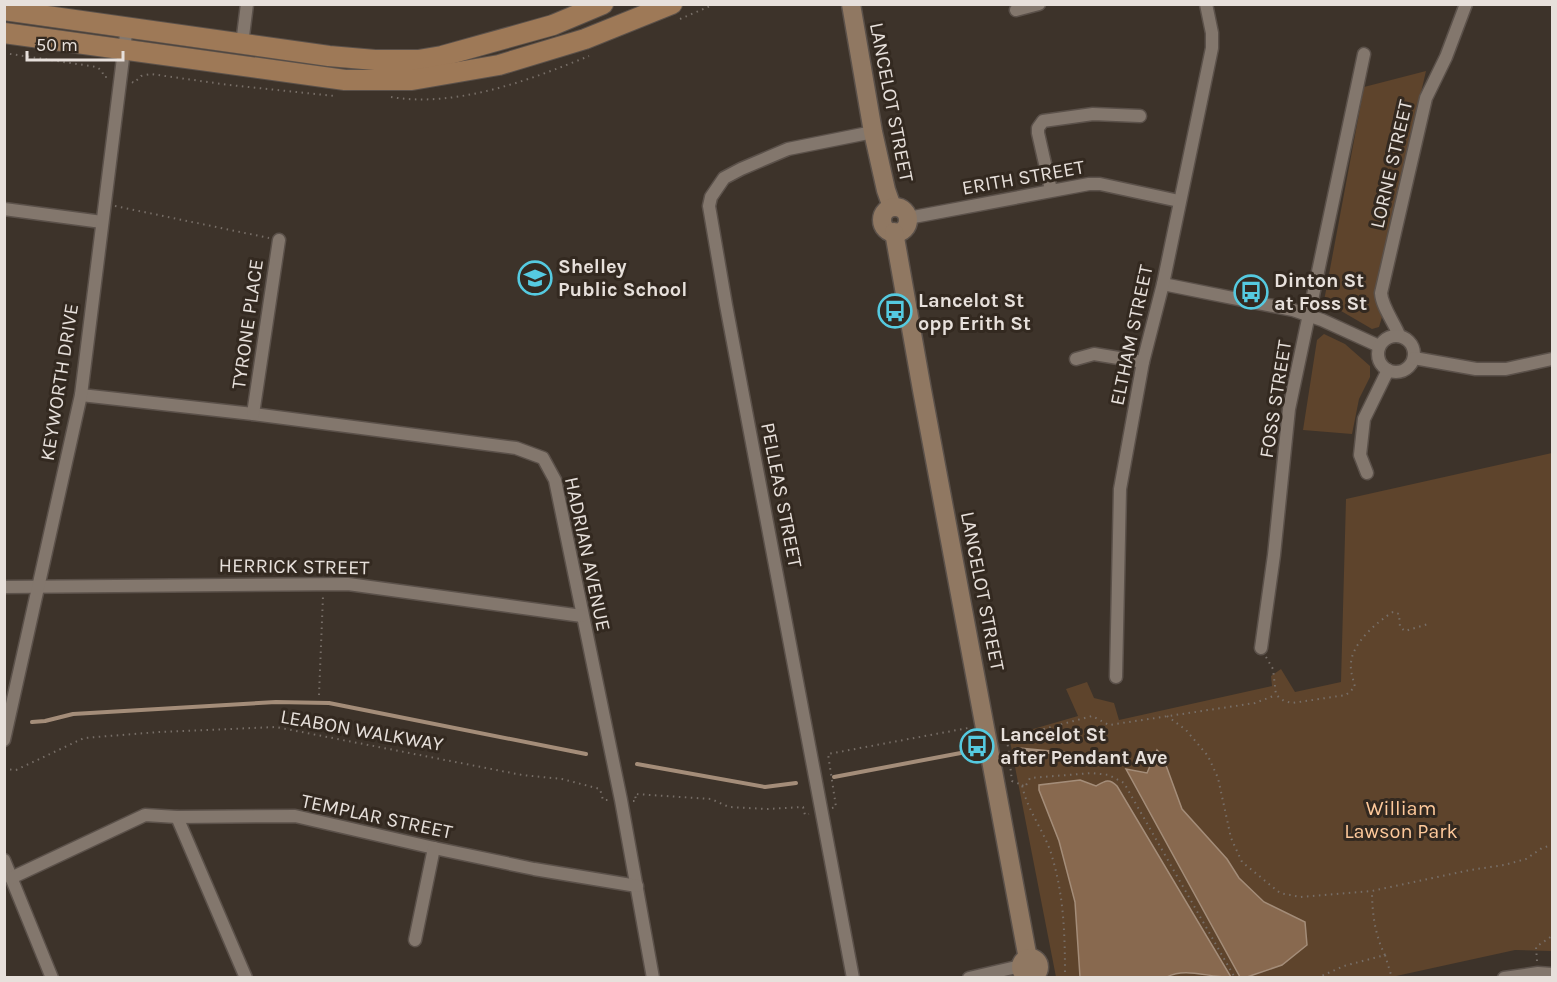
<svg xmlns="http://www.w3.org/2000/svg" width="1557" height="982" viewBox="0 0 1557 982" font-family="Karla,sans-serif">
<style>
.green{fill:#5e442c}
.water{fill:#88694f;stroke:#a48d79;stroke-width:1.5}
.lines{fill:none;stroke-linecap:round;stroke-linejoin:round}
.stream{stroke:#a48d79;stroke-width:4}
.street-casing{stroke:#5b514a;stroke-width:15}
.secondary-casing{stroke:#5b514a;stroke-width:21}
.primary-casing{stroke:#5b514a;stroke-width:22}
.path{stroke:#776e67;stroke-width:2;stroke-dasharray:1.5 4.5;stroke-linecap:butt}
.street{stroke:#83776d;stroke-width:12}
.secondary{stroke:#907862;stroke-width:18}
.primary{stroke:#9e7957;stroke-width:20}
.labels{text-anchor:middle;stroke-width:6;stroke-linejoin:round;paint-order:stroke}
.street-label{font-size:20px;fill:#e7e0db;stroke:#332920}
.poi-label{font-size:20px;font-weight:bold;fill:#e7e0db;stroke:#332920;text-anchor:start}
.park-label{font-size:20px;fill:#fec99b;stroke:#332920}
</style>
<rect width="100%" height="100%" fill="#3d332a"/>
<!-- green -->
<g class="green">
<path d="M1426 71 1374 294 1382 317 1379 327 1372 329 1324 301 1364 87Z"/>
<path d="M1324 334 1345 344 1370 366V377L1359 399 1352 434 1303 430 1317 340Z"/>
<path d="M1552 453V951L1515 950 1387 978 1056 977 1009 736 1078 716 1066 689 1087 682 1094 698 1114 703 1119 720 1272 686 1271 676 1281 669 1295 692 1341 682 1346 499Z"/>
</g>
<!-- water -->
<g class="water">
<path d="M1157 750 1162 756 1167 768 1182 809 1227 859 1239 878 1264 902 1305 922 1307 945 1282 965 1247 977H1240L1126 769 1147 773Z"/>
<path d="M1080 780 1096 786C1105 781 1109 778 1117 786L1231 977C1209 978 1186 967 1167 977H1080L1075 902 1059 841 1039 790V785Z"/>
</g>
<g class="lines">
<!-- stream -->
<g class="stream">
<path d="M32 722 45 721 73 714 276 702 329 703 586 754"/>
<path d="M1016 749 1124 759"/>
<path d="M637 764 765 787 796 783"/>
<path d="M834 777 966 752"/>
</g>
<!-- street casing -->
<g class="street-casing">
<g id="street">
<path d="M1016 10 1039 4"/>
<path d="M242 44 247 4"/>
<path d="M1051 190 1038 133V128L1043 121 1093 114 1140 116"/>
<path d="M4 209 102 222"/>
<path d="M908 218 1089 184H1100L1179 201"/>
<path d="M1163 284 1293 310 1322 320 1379 346"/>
<path d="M1399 335C1394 322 1382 307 1381 293L1426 98 1446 57 1466 4"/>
<circle cx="1396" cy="354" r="18"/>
<path d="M1414 358 1476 369H1506L1552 359"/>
<path d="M1076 359 1094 354 1143 362"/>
<path d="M81 395 253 414 516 448 543 458 555 480 621 800 653 978"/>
<path d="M253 414 279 240"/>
<path d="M1367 473 1360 455 1364 419 1388 370"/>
<path d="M4 587 348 584 582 616"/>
<path d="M1261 648 1274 555 1289 409 1364 54"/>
<path d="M1116 677 1120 489 1143 362 1163 284 1212 48V33L1206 4"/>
<path d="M4 740 81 395 127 26"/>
<path d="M177 817 246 978"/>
<path d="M4 860 52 978"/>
<path d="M11 878 145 815 177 817 295 816 434 848 534 869 637 886"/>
<path d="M415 940 434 848"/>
<path d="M853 978 726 305 709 206 711 197 724 178 741 169 788 149 873 132"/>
<path d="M969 978 1021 966"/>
<path d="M1504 978 1538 973 1552 974"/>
</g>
</g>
<!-- secondary casing -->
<g class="secondary-casing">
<g id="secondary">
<path d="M851 4 873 132 886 190 892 207"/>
<circle cx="895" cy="220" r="13"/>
<path d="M894 232 922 390 1028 959"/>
<circle cx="1030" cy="967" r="9"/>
</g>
</g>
<!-- primary casing -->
<g class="primary-casing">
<g id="primary">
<path d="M4 10 329 56 375 60H418L442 56 553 25 603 4"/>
<path d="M4 33 345 80H412L499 65 585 39 672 4"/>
</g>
</g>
<!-- path -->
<g class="path">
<path d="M680 19 715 4"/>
<path d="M4 53 97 67 102 71 104 77H109"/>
<path d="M132 82 134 83 141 76 151 74 229 85 335 96"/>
<path d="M391 97C456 108 530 80 589 56"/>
<path d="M115 206 269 238"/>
<path d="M1266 657 1273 669 1276 695 1284 701 1292 703 1346 695 1355 687C1353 679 1350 670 1351 663 1352 643 1378 621 1393 612L1399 614 1400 627 1405 631 1428 624"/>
<path d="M319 695 323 596"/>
<path d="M1167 716 1186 730 1208 756 1218 778 1231 838 1242 862 1280 893 1300 897 1372 891 1470 870 1504 865 1526 859 1542 848 1552 845"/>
<path d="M1002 732H1005L1007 739 1092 716 1109 725 1255 703 1276 695"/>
<path d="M1007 739 1012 781 1022 785C1027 810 1043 829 1051 853 1064 895 1065 934 1065 978"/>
<path d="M4 769 16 770 84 738 159 732 276 727 522 775 562 779 600 789 603 800H609"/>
<path d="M1022 785 1025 787 1030 778 1092 773 1109 775 1124 783 1235 978"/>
<path d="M633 801H636L635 794 711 799 729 807 767 809 803 807 805 815 809 814"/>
<path d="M832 808 836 807 828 754 968 728"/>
<path d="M1385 955 1392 978"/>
<path d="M1537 961 1536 947 1552 936"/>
<path d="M1317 978 1344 966 1385 955C1375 936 1372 912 1372 891"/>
</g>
<!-- street -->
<use href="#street" class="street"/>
<!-- secondary -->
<use href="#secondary" class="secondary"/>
<!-- primary -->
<use href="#primary" class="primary"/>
</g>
<!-- icons -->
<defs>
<g id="school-ring" transform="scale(1.725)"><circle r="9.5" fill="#332920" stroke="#55cae0" stroke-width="1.5"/><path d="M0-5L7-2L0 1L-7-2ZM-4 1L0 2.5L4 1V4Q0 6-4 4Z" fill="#55cae0"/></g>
<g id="bus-ring" transform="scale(1.725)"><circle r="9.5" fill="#332920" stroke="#55cae0" stroke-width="1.5"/><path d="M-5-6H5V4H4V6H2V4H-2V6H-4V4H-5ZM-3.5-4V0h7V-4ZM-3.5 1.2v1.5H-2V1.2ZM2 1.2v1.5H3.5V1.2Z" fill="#55cae0"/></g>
</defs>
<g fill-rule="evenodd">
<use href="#school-ring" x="535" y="278"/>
<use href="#bus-ring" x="1251" y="292"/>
<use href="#bus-ring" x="895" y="311"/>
<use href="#bus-ring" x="977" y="746"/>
</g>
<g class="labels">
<!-- street labels -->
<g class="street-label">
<text transform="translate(892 102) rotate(79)" y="7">LANCELOT STREET</text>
<text transform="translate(1391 164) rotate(-77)" y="7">LORNE STREET</text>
<text transform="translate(1023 177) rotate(-10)" y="7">ERITH STREET</text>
<text transform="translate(247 324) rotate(-82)" y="7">TYRONE PLACE</text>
<text transform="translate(1131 335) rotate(-78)" y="7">ELTHAM STREET</text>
<text transform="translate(59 382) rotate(-81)" y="7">KEYWORTH DRIVE</text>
<text transform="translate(1275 399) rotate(-81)" y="7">FOSS STREET</text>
<text transform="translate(782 495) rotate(79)" y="7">PELLEAS STREET</text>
<text transform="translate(588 554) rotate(78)" y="7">HADRIAN AVENUE</text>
<text transform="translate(294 566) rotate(1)" y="7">HERRICK STREET</text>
<text transform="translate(983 591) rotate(79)" y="7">LANCELOT STREET</text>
<text transform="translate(362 730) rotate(10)" y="7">LEABON WALKWAY</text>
<text transform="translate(377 816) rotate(12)" y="7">TEMPLAR STREET</text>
</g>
<!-- poi labels -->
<g class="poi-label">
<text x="558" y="273">Shelley<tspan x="558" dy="23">Public School</tspan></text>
<text x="1274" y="287">Dinton St<tspan x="1274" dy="23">at Foss St</tspan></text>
<text x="918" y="307">Lancelot St<tspan x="918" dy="23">opp Erith St</tspan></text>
<text x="1000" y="741">Lancelot St<tspan x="1000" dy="23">after Pendant Ave</tspan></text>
</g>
<!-- park labels -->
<g class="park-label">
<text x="1401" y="815">William<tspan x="1401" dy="23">Lawson Park</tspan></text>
</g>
</g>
<!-- border -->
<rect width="1557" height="982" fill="none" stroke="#e7e0db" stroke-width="12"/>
<!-- scale -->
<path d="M27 51v9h96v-9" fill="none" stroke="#e7e0db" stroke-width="3"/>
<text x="36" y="51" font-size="18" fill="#e7e0db" stroke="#332920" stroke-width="4.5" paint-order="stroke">50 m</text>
</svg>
